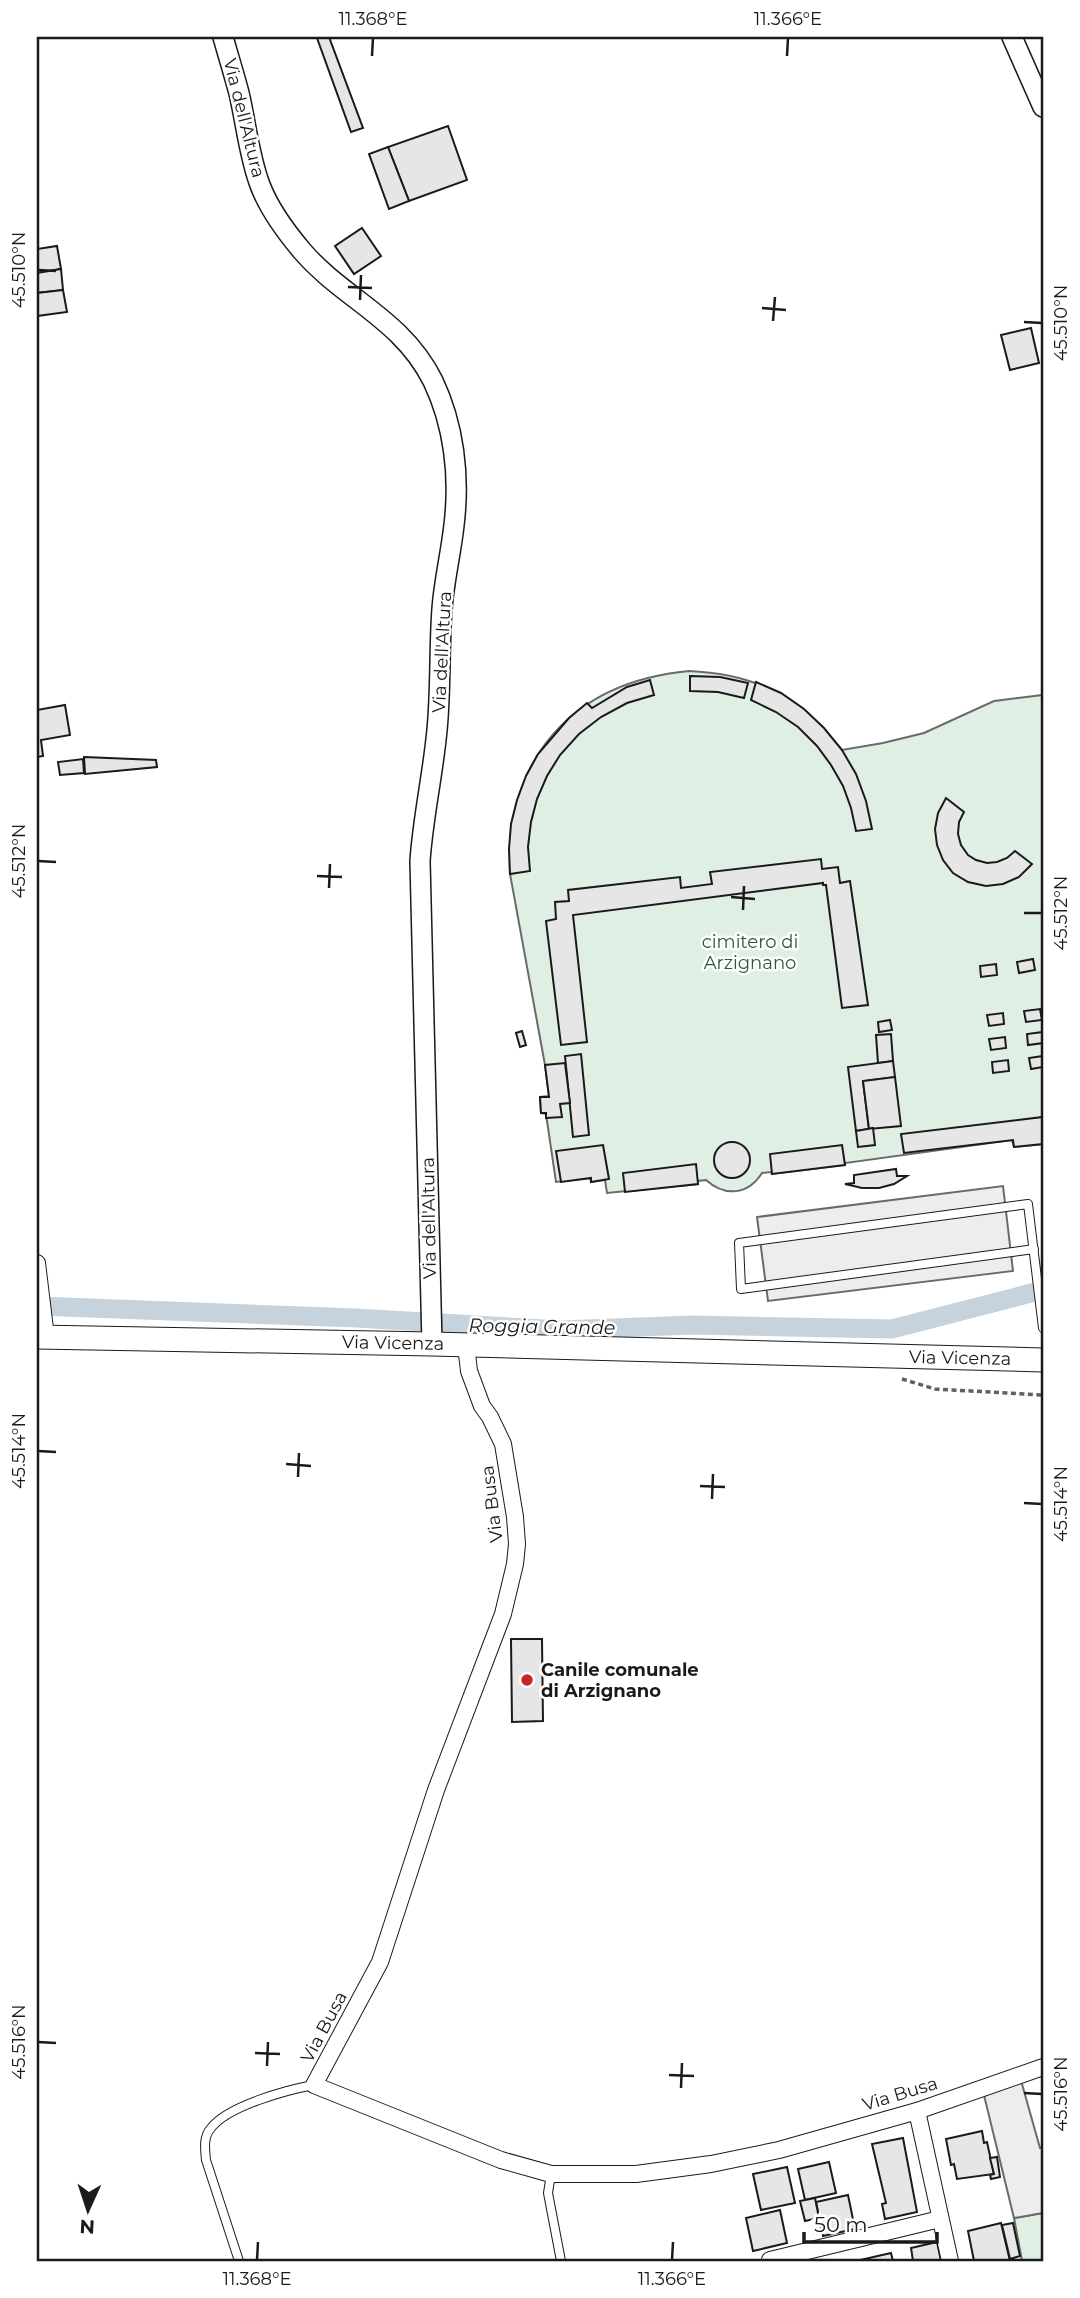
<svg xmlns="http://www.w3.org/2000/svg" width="1080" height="2298" viewBox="0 0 1080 2298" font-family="Montserrat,sans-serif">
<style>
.green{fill:#e0efe3;stroke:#6a6a6a;stroke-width:2}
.parking{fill:#ededed;stroke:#6a6a6a;stroke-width:2}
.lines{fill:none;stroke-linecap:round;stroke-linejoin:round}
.canal{stroke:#c6d2dc;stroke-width:19}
.building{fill:#e6e6e6;stroke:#1a1a1a;stroke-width:2}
.service-casing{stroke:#1a1a1a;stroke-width:10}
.minor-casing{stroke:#1a1a1a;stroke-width:18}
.tertiary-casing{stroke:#1a1a1a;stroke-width:22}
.secondary-casing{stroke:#1a1a1a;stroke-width:25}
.path{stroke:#5f5f5f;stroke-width:3.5;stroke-dasharray:5 3.5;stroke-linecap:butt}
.service{stroke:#fff;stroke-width:8}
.minor{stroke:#fff;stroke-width:16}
.tertiary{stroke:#fff;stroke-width:19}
.secondary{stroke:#fff;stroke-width:23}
.ticks{fill:none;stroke:#1a1a1a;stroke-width:2.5}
.poi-dot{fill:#c62828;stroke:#fff;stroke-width:2.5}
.labels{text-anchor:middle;stroke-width:5;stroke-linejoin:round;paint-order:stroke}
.street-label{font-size:18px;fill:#1a1a1a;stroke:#fff}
.park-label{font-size:18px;fill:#2b5a34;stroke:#fff}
.poi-label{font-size:18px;font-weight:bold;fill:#1a1a1a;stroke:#fff;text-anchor:start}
.water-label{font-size:19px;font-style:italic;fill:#1a1a1a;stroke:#fff}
.neatline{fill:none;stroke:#1a1a1a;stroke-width:2.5}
.ticks-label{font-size:18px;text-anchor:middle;fill:#1a1a1a}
</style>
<rect width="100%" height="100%" fill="#fff"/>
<!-- green -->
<g class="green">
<path d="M689 671C758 674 799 697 842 750L883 743 924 733 994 701 1043 695V1144L1014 1147 1012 1140 845 1163V1165L772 1174 771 1172 762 1173C748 1195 725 1197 706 1180L698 1181V1184L607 1193 605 1180 591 1182 590 1178 556 1182 546 1114 541 1113 540 1097 549 1096 545 1065 510 874C505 758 573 682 689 671Z"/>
<path d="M1043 2213V2261H1022L1014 2218Z"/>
</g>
<!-- parking -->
<g class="parking">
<path d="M1003 1186 1013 1271 768 1301 757 1217Z"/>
<path d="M1020 2077 1040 2148H1043V2213L1014 2218 982 2087Z"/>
</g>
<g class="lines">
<!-- canal -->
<path class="canal" d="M37 1306 356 1318 561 1330 693 1325 892 1329 1043 1290"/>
</g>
<!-- building -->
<g class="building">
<path d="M321 37H329L363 128 351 132 317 38Z"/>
<path d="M448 126 467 180 409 201 388 147Z"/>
<path d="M388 147 409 201 389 209 369 154Z"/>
<path d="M362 228 381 256 354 274 335 246Z"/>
<path d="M57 246 61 269 37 273V249Z"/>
<path d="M61 269 63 290 37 293V273Z"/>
<path d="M63 290 67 312 37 316V293Z"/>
<path d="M1031 328 1039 363 1010 370 1001 335Z"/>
<path d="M690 676 720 677 748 683 744 698 718 692 690 691Z"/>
<path d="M650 680 654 695 627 703 601 717 579 734 560 755 547 776 537 799 531 822 528 847 530 871 510 874 509 849 511 824 517 800 526 776 538 754 569 718 587 703 592 708 627 687Z"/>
<path d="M756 682 781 693 804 709 824 728 842 750 856 774 866 801 872 829 856 831 851 808 843 786 831 765 817 746 798 727 776 712 751 700Z"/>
<path d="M65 705 70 735 41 740 43 756 37 757V710Z"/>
<path d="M84 757 156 760 157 767 85 774Z"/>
<path d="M83 759 84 773 60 775 58 762Z"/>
<path d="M946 798 964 812 959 822 958 834 961 845 968 855 976 860 987 863 997 862 1007 858 1015 851 1032 864 1019 877 1003 884 986 886 968 882 953 873 943 860 937 845 935 829 938 813Z"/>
<path d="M821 859 822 869 838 867 840 883 850 881 868 1005 842 1008 826 885H823V883L573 915 587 1042 561 1045 546 921 556 919 555 902 569 901 568 890 680 877 681 888 712 884 710 872Z"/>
<path d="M1033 959 1035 970 1019 973 1017 962Z"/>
<path d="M996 964 997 975 981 977 980 966Z"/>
<path d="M1040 1009 1042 1020 1026 1022 1024 1011Z"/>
<path d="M1003 1013 1004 1024 989 1026 987 1015Z"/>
<path d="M890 1020 892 1030 879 1032 878 1022Z"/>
<path d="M522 1031 526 1045 520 1047 516 1033Z"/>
<path d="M1043 1032V1043L1028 1045 1027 1034Z"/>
<path d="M891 1034 893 1061 878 1063 876 1035Z"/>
<path d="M1005 1037 1006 1048 991 1050 989 1039Z"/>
<path d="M581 1054 589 1135 573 1137 565 1056Z"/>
<path d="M1043 1056V1067L1031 1069 1029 1058Z"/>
<path d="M1008 1060 1009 1071 993 1073 992 1062Z"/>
<path d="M893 1061 895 1077 863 1081 869 1129 856 1131 848 1067Z"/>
<path d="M565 1063 570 1103 560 1104 562 1117 546 1118V1113H541L540 1097H549L545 1065Z"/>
<path d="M895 1077 901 1126 869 1129 863 1081Z"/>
<path d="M1043 1117V1144L1014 1147 1013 1140 904 1153 901 1134Z"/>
<path d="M873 1128 875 1145 858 1147 856 1131Z"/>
<circle cx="732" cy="1160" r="18"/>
<path d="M603 1145 609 1179 591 1182V1178L561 1182 556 1151Z"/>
<path d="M842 1145 845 1165 772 1174 770 1154Z"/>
<path d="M696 1164 698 1184 625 1192 623 1173Z"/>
<path d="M896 1169 897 1176H907L894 1184 879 1188H862L845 1184 854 1183V1175Z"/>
<path d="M511 1639H542L543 1721 512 1722Z"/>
<path d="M982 2131 984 2143 987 2142 994 2174 957 2179 954 2164 951 2165 946 2139Z"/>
<path d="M903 2138 917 2212 885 2219 882 2204 886 2203 872 2144Z"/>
<path d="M997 2157 1000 2177 991 2179 990 2175 994 2174 990 2158Z"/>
<path d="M829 2162 836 2193 805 2200 798 2169Z"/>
<path d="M787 2167 795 2203 761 2210 753 2174Z"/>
<path d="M848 2195 855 2229 823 2236 816 2202Z"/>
<path d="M815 2198 819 2218 805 2221 800 2201Z"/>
<path d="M780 2210 787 2243 753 2251 746 2218Z"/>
<path d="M1001 2223 1010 2261H974L968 2231Z"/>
<path d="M1013 2223 1020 2256 1010 2259 1002 2225Z"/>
<path d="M937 2242 941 2261H913L911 2248Z"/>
<path d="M891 2253 893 2261H860V2260Z"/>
</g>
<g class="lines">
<!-- service casing -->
<g class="service-casing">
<g id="service">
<path d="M1034 1249 741 1289 739 1243 1028 1204 1043 1328"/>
<path d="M551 2174 548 2193 561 2261"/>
<path d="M239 2261 206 2160C205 2149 203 2137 211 2128 228 2106 286 2090 314 2085"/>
</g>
</g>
<!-- minor casing -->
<g class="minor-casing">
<g id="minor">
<path d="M37 1263 46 1337"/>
<path d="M466 1345 469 1371 482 1406 490 1417 503 1444 515 1517 517 1544 515 1564 503 1614 436 1790 380 1962 314 2085 501 2160 551 2174H636L711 2164 779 2150 917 2111 1043 2067"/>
<path d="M917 2111 950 2261"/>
<path d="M770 2260 940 2219"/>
</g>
</g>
<!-- tertiary casing -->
<g class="tertiary-casing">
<g id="tertiary">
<path d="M223 37C228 55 234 74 239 93 246 123 249 156 260 185 269 209 286 232 303 252 345 300 402 319 433 381 454 425 460 476 454 525 451 553 444 581 442 609 439 649 441 690 437 730 433 774 423 817 420 861L432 1344"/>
<path d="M1012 37 1043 107"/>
</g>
</g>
<!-- secondary casing -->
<g class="secondary-casing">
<path id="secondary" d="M37 1337 432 1344 1043 1360"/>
</g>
<!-- path -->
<path class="path" d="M902 1379 935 1389 1043 1395"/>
<!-- service -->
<use href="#service" class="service"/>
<!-- minor -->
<use href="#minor" class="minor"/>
<!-- tertiary -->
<use href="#tertiary" class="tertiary"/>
<!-- secondary -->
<use href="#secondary" class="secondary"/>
</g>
<!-- ticks -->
<path class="ticks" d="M372 56 373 38M787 56 788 38M38 270 56 271M348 287 372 288M360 300 361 275M762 308 786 310M773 321 775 297M1024 322 1042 323M38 861 56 862M317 876 342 877M329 888 330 864M731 897 755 899M743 910 744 886M1024 913H1042M38 1451 56 1452M286 1464 311 1466M298 1477 299 1453M700 1486 725 1487M712 1499 713 1474M1024 1503 1042 1504M38 2042 56 2043M255 2053 280 2054M267 2066 268 2042M669 2075 694 2076M681 2088 682 2063M1024 2093 1042 2094M257 2260 258 2242M672 2260 673 2242"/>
<!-- markers -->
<circle class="poi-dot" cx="527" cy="1680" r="7"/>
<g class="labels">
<!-- street labels -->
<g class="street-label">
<text transform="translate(244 118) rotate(76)" y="6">Via dell'Altura</text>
<text transform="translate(442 652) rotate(-87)" y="6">Via dell'Altura</text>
<text transform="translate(429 1218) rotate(-91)" y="6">Via dell'Altura</text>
<text transform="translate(393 1343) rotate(1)" y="6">Via Vicenza</text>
<text transform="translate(960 1358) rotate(1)" y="6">Via Vicenza</text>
<text transform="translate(492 1504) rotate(-97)" y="6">Via Busa</text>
<text transform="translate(324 2027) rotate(-62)" y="6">Via Busa</text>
<text transform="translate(900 2094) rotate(-17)" y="6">Via Busa</text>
</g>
<!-- park labels -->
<g class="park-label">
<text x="750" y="948">cimitero di<tspan x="750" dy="21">Arzignano</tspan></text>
</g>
<!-- poi labels -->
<g class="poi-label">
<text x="541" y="1676">Canile comunale<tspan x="541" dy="21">di Arzignano</tspan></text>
</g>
<!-- water labels -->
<g class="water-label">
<text transform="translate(542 1326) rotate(1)" y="7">Roggia Grande</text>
</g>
</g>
<!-- border -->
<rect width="1080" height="2298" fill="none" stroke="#ffffff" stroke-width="77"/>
<!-- north arrow -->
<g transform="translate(88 2210) rotate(183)" stroke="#ffffff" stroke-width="5" paint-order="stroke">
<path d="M0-5L12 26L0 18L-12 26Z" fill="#1a1a1a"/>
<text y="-10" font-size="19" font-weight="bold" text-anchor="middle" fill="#1a1a1a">N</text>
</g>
<!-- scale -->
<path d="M804 2232v10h133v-10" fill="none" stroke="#1a1a1a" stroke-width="3.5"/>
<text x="814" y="2232" font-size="21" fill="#1a1a1a" stroke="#ffffff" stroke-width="5" paint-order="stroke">50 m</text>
<rect x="38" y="38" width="1004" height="2222" class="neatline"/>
<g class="ticks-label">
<text x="373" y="25">11.368°E</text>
<text x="788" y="25">11.366°E</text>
<text transform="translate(19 270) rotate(-90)" y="6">45.510°N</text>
<text transform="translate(1061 323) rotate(-90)" y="6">45.510°N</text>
<text transform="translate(19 861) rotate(-90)" y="6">45.512°N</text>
<text transform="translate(1061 913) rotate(-90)" y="6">45.512°N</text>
<text transform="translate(19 1451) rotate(-90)" y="6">45.514°N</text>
<text transform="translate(1061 1504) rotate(-90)" y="6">45.514°N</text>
<text transform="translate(19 2042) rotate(-90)" y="6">45.516°N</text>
<text transform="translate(1061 2094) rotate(-90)" y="6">45.516°N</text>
<text x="257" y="2285">11.368°E</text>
<text x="672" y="2285">11.366°E</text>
</g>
</svg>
